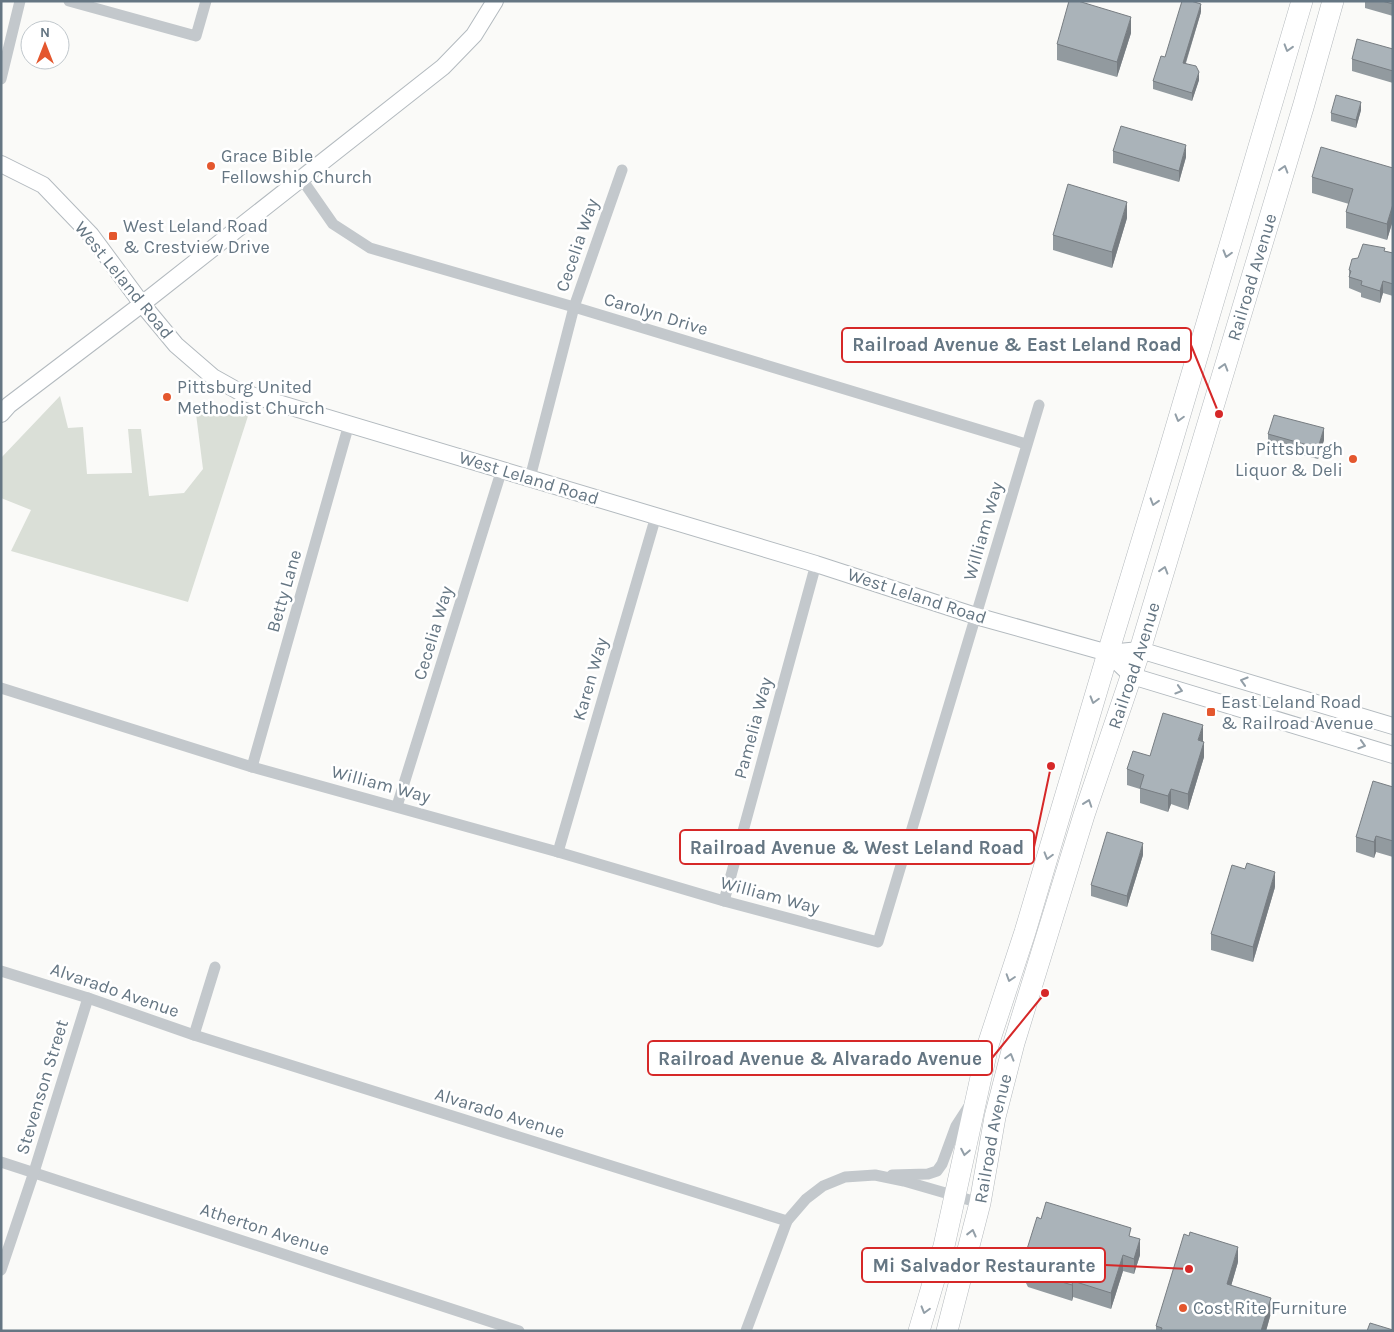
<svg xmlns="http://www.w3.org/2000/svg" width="1394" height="1332" viewBox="0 0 1394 1332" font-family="Karla,sans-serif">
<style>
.green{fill:#dadfd7}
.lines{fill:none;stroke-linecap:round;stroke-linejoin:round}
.secondary-casing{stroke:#b3babf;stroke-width:18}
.highway-casing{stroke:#b4b9bd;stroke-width:22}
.street{stroke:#c3c8cc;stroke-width:11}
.secondary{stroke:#fff;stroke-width:16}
.highway{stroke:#fff;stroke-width:21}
.wall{fill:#929a9f}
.shaded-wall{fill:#777d82}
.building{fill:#aab3b9;stroke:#777d82}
.oneway{stroke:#939fa8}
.poi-dot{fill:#e4572e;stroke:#fff;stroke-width:2}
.labels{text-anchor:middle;stroke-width:5;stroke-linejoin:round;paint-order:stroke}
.poi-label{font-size:18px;fill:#657683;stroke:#fff;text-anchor:start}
.street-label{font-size:18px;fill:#657683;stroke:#fff}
.leader{fill:none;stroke:#d62828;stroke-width:2}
.callout-dot{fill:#d62828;stroke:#fff;stroke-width:2}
.callout{fill:#fff;stroke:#d62828;stroke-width:2}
.callout-label{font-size:19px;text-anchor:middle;font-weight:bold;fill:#657683}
</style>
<rect width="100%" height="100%" fill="#fafaf8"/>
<!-- green -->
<path class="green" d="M60 396 68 428 83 427 87 474 132 473 128 429H141L149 496 184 493 203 469 195 406 212 403 248 416 188 602 11 551 31 510 1 498V458Z"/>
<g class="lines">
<!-- secondary casing -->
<g class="secondary-casing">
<g id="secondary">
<path d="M1 164 43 185 91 235 142 304 176 345 213 377 238 391 816 564 976 616 1108 653 1140 650 1393 726"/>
<path d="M1 414 9 405 142 304 443 67 474 35 495 1"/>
<path d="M1108 653 1132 676 1393 755"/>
</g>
</g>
<!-- highway casing -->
<g class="highway-casing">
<g id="highway">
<path d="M919 1331 944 1246 988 1045 1025 932 1108 653 1168 455 1302 1"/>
<path id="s1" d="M947 1331 980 1203 995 1117 1014 1043 1084 815 1140 650 1304 104 1333 1"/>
</g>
</g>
<!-- street -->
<g class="street">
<path d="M69 1 196 36 206 1"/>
<path d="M1 79 20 1"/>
<path d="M301 178 333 224 370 248 574 307 1026 444"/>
<path d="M530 478 574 307 622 170"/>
<path d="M1 688 252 767 558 852 724 901 878 942 1039 405"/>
<path d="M252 767 349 424"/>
<path d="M397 806 502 469"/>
<path d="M558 852 656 516"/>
<path d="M724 901 816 564"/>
<path d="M1 971 88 998 194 1035 787 1221 806 1199 823 1186 845 1177 875 1175 904 1181 980 1203"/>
<path d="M194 1035 215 967"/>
<path d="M1 1162 519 1331"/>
<path d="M892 1175 928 1174 937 1171 942 1164 956 1126 969 1106"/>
<path d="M1 1270 34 1172 88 998"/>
<path d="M746 1331 787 1221"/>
</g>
<!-- secondary -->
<use href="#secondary" class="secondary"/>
<!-- highway -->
<use href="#highway" class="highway"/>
</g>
<!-- wall -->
<g class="wall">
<path d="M1365 1H1393V16L1365 8Z"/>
<path d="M1201 12 1186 63 1199 80 1192 101 1153 89V81L1165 57Z"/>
<path d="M1131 33 1117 77 1057 60V44Z"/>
<path d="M1393 49V83L1352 71V59Z"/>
<path d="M1361 110 1356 128 1331 121V113Z"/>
<path d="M1113 151 1186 157 1179 182 1113 163Z"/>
<path d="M1393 168V220L1387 240 1346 228V212L1349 204 1312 193V177Z"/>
<path d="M1127 218 1112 268 1053 250V235Z"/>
<path d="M1385 251 1393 253V296L1383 293 1380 303 1361 297V293L1349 288V270Z"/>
<path d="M1268 434 1324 440 1318 459 1268 446Z"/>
<path d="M1203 741 1204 757 1188 810 1171 804 1168 812 1140 803V789L1127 785V769L1150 756Z"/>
<path d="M1393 787V857L1376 852 1374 858 1356 852V837Z"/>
<path d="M1143 855 1127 907 1091 896V885Z"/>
<path d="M1275 887 1253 962 1211 950V934Z"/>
<path d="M1131 1237 1140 1255 1134 1274 1123 1271 1111 1309 1073 1297 1072 1301 1028 1287 1023 1277V1262Z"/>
<path d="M1238 1262 1231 1286 1271 1313 1266 1331H1156V1326Z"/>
</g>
<!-- shaded-wall -->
<g class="shaded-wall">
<path d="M1201 4V12L1183 71V63Z"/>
<path d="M1131 17V33L1117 77V62Z"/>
<path d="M1199 72V80L1192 101V93Z"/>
<path d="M1361 102V110L1356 128V120Z"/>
<path d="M1186 145V157L1179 182V171Z"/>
<path d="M1127 202V218L1112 268V252Z"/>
<path d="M1393 204V220L1387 240V224Z"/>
<path d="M1383 281V293L1380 303V291Z"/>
<path d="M1324 428V440L1318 459V448Z"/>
<path d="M1203 725V741L1198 756V740Z"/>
<path d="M1204 742V757L1188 810V794Z"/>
<path d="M1171 789V804L1168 812V796Z"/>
<path d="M1376 836V852L1374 858V842Z"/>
<path d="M1143 843V855L1127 907V896Z"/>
<path d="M1275 872V887L1253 962V947Z"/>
<path d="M1140 1239V1255L1134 1274V1259Z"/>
<path d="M1238 1247V1262L1227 1300V1284Z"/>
<path d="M1123 1255V1271L1111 1309V1293Z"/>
<path d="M1073 1281V1297L1072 1301V1285Z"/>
<path d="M1271 1298V1313L1266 1331H1261Z"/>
</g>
<!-- building -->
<g class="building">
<path d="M1069 1H1078L1131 17 1117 62 1057 44Z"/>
<path d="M1182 1H1191L1201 4 1183 63 1196 66 1199 72 1192 93 1153 81 1161 56 1165 57Z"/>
<path d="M1382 1H1393V4Z"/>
<path d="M1357 39 1393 49V71L1352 59Z"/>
<path d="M1336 95 1361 102 1356 120 1331 113Z"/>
<path d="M1121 126 1186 145 1179 171 1113 151Z"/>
<path d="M1321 147 1393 168V204L1387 224 1346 212 1353 189 1312 177Z"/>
<path d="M1068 184 1127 202 1112 252 1053 235Z"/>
<path d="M1363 244 1385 248 1384 251 1393 253V284L1383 281 1380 291 1361 285 1362 281 1349 277 1351 271 1349 270 1352 259 1358 258Z"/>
<path d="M1274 415 1324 428 1318 448 1268 434Z"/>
<path d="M1163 713 1203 725 1198 740 1204 742 1188 794 1171 789 1168 796 1140 788 1144 775 1127 769 1133 751 1150 756Z"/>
<path d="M1373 781 1393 787V841L1376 836 1374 842 1356 837Z"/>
<path d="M1107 832 1143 843 1127 896 1091 885Z"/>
<path d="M1247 863 1275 872 1253 947 1211 934 1232 865 1245 869Z"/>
<path d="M1046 1202 1131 1228 1129 1236 1140 1239 1134 1259 1123 1255 1111 1293 1073 1281 1072 1285 1028 1272 1023 1262 1037 1217 1041 1219Z"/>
<path d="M1190 1232 1238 1247 1227 1284 1271 1298 1261 1331H1161L1162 1328 1156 1326 1184 1234 1189 1236Z"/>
<path d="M1370 1323 1393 1330V1331H1367Z"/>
</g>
<!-- one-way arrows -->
<defs><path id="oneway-chevron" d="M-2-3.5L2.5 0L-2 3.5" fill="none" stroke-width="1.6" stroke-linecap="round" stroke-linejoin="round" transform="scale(1.25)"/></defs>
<g class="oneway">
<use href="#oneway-chevron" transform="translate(1288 48) rotate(107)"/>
<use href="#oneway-chevron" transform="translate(1284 169) rotate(-73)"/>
<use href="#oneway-chevron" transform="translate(1227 254) rotate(106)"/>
<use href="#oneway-chevron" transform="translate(1224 367) rotate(-73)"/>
<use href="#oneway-chevron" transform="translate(1179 418) rotate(106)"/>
<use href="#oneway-chevron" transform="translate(1154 502) rotate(107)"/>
<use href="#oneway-chevron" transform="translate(1164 570) rotate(-73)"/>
<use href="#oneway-chevron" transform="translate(1244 681) rotate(-163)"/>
<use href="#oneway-chevron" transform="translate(1179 690) rotate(17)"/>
<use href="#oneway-chevron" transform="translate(1094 700) rotate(106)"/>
<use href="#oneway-chevron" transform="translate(1362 745) rotate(17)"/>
<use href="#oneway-chevron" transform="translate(1088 803) rotate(-71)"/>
<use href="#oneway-chevron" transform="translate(1048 856) rotate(106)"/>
<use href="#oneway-chevron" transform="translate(1010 978) rotate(108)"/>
<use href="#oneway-chevron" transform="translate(1010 1057) rotate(-74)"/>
<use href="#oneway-chevron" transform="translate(965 1152) rotate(101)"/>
<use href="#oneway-chevron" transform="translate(972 1233) rotate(-76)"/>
<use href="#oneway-chevron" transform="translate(925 1310) rotate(106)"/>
</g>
<!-- markers -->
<g class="poi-dot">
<circle cx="211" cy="166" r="5"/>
<rect x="108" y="231" width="10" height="10" rx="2.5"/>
<circle cx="167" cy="397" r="5"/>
<circle cx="1353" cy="459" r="5"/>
<rect x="1206" y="707" width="10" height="10" rx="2.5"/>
<circle cx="1183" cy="1308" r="5"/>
</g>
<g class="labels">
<!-- poi labels -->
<g class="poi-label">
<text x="221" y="162">Grace Bible<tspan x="221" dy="21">Fellowship Church</tspan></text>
<text x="123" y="232">West Leland Road<tspan x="123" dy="21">&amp; Crestview Drive</tspan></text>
<text x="177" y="393">Pittsburg United<tspan x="177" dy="21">Methodist Church</tspan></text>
<text x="1343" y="455" text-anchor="end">Pittsburgh<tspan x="1343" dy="21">Liquor &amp; Deli</tspan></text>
<text x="1221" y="708">East Leland Road<tspan x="1221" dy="21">&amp; Railroad Avenue</tspan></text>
<text x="1193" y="1314">Cost Rite Furniture</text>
</g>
<!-- street labels -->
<g class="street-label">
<text transform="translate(577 245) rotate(-71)" y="6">Cecelia Way</text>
<text dy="6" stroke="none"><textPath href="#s1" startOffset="1098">Railroad Avenue</textPath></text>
<text transform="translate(124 280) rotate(51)" y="6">West Leland Road</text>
<text transform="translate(656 314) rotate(17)" y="6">Carolyn Drive</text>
<text transform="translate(529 478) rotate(17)" y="6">West Leland Road</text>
<text transform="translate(983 531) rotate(-74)" y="6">William Way</text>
<text transform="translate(284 591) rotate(-74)" y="6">Betty Lane</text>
<text transform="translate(917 596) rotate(18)" y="6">West Leland Road</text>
<text transform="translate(433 633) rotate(-73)" y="6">Cecelia Way</text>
<text dy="6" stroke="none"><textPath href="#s1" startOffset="692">Railroad Avenue</textPath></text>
<text transform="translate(590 679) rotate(-74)" y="6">Karen Way</text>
<text transform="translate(753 728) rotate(-75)" y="6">Pamelia Way</text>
<text transform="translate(381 784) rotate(15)" y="6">William Way</text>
<text transform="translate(770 895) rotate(15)" y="6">William Way</text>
<text transform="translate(115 990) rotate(19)" y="6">Alvarado Avenue</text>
<text transform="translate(42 1087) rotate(-73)" y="6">Stevenson Street</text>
<text transform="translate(500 1113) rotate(17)" y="6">Alvarado Avenue</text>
<text dy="6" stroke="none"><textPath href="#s1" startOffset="198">Railroad Avenue</textPath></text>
<text transform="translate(265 1229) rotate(18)" y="6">Atherton Avenue</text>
</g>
</g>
<!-- callouts -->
<path class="leader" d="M1219 414L1191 345M1051 766L1034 847M1045 993L992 1058M1189 1269L1105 1265"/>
<g class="callout-dot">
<circle cx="1219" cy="414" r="5"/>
<circle cx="1051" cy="766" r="5"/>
<circle cx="1045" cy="993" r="5"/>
<circle cx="1189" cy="1269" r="5"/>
</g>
<g class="callout">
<rect x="842" y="328" width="349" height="34" rx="5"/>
<rect x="680" y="830" width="354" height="34" rx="5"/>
<rect x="648" y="1041" width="344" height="34" rx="5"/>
<rect x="862" y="1248" width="243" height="34" rx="5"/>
</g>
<g class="callout-label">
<text x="1017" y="351">Railroad Avenue &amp; East Leland Road</text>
<text x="857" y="854">Railroad Avenue &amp; West Leland Road</text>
<text x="820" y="1065">Railroad Avenue &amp; Alvarado Avenue</text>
<text x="984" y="1272">Mi Salvador Restaurante</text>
</g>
<!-- border -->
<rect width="1394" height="1332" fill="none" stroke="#657683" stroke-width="5"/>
<!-- north arrow -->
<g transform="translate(45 45)"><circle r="24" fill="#ffffff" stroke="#c1c8cd"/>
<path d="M0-4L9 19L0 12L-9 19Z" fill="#e4572e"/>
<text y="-8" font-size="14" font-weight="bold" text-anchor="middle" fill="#657683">N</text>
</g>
</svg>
